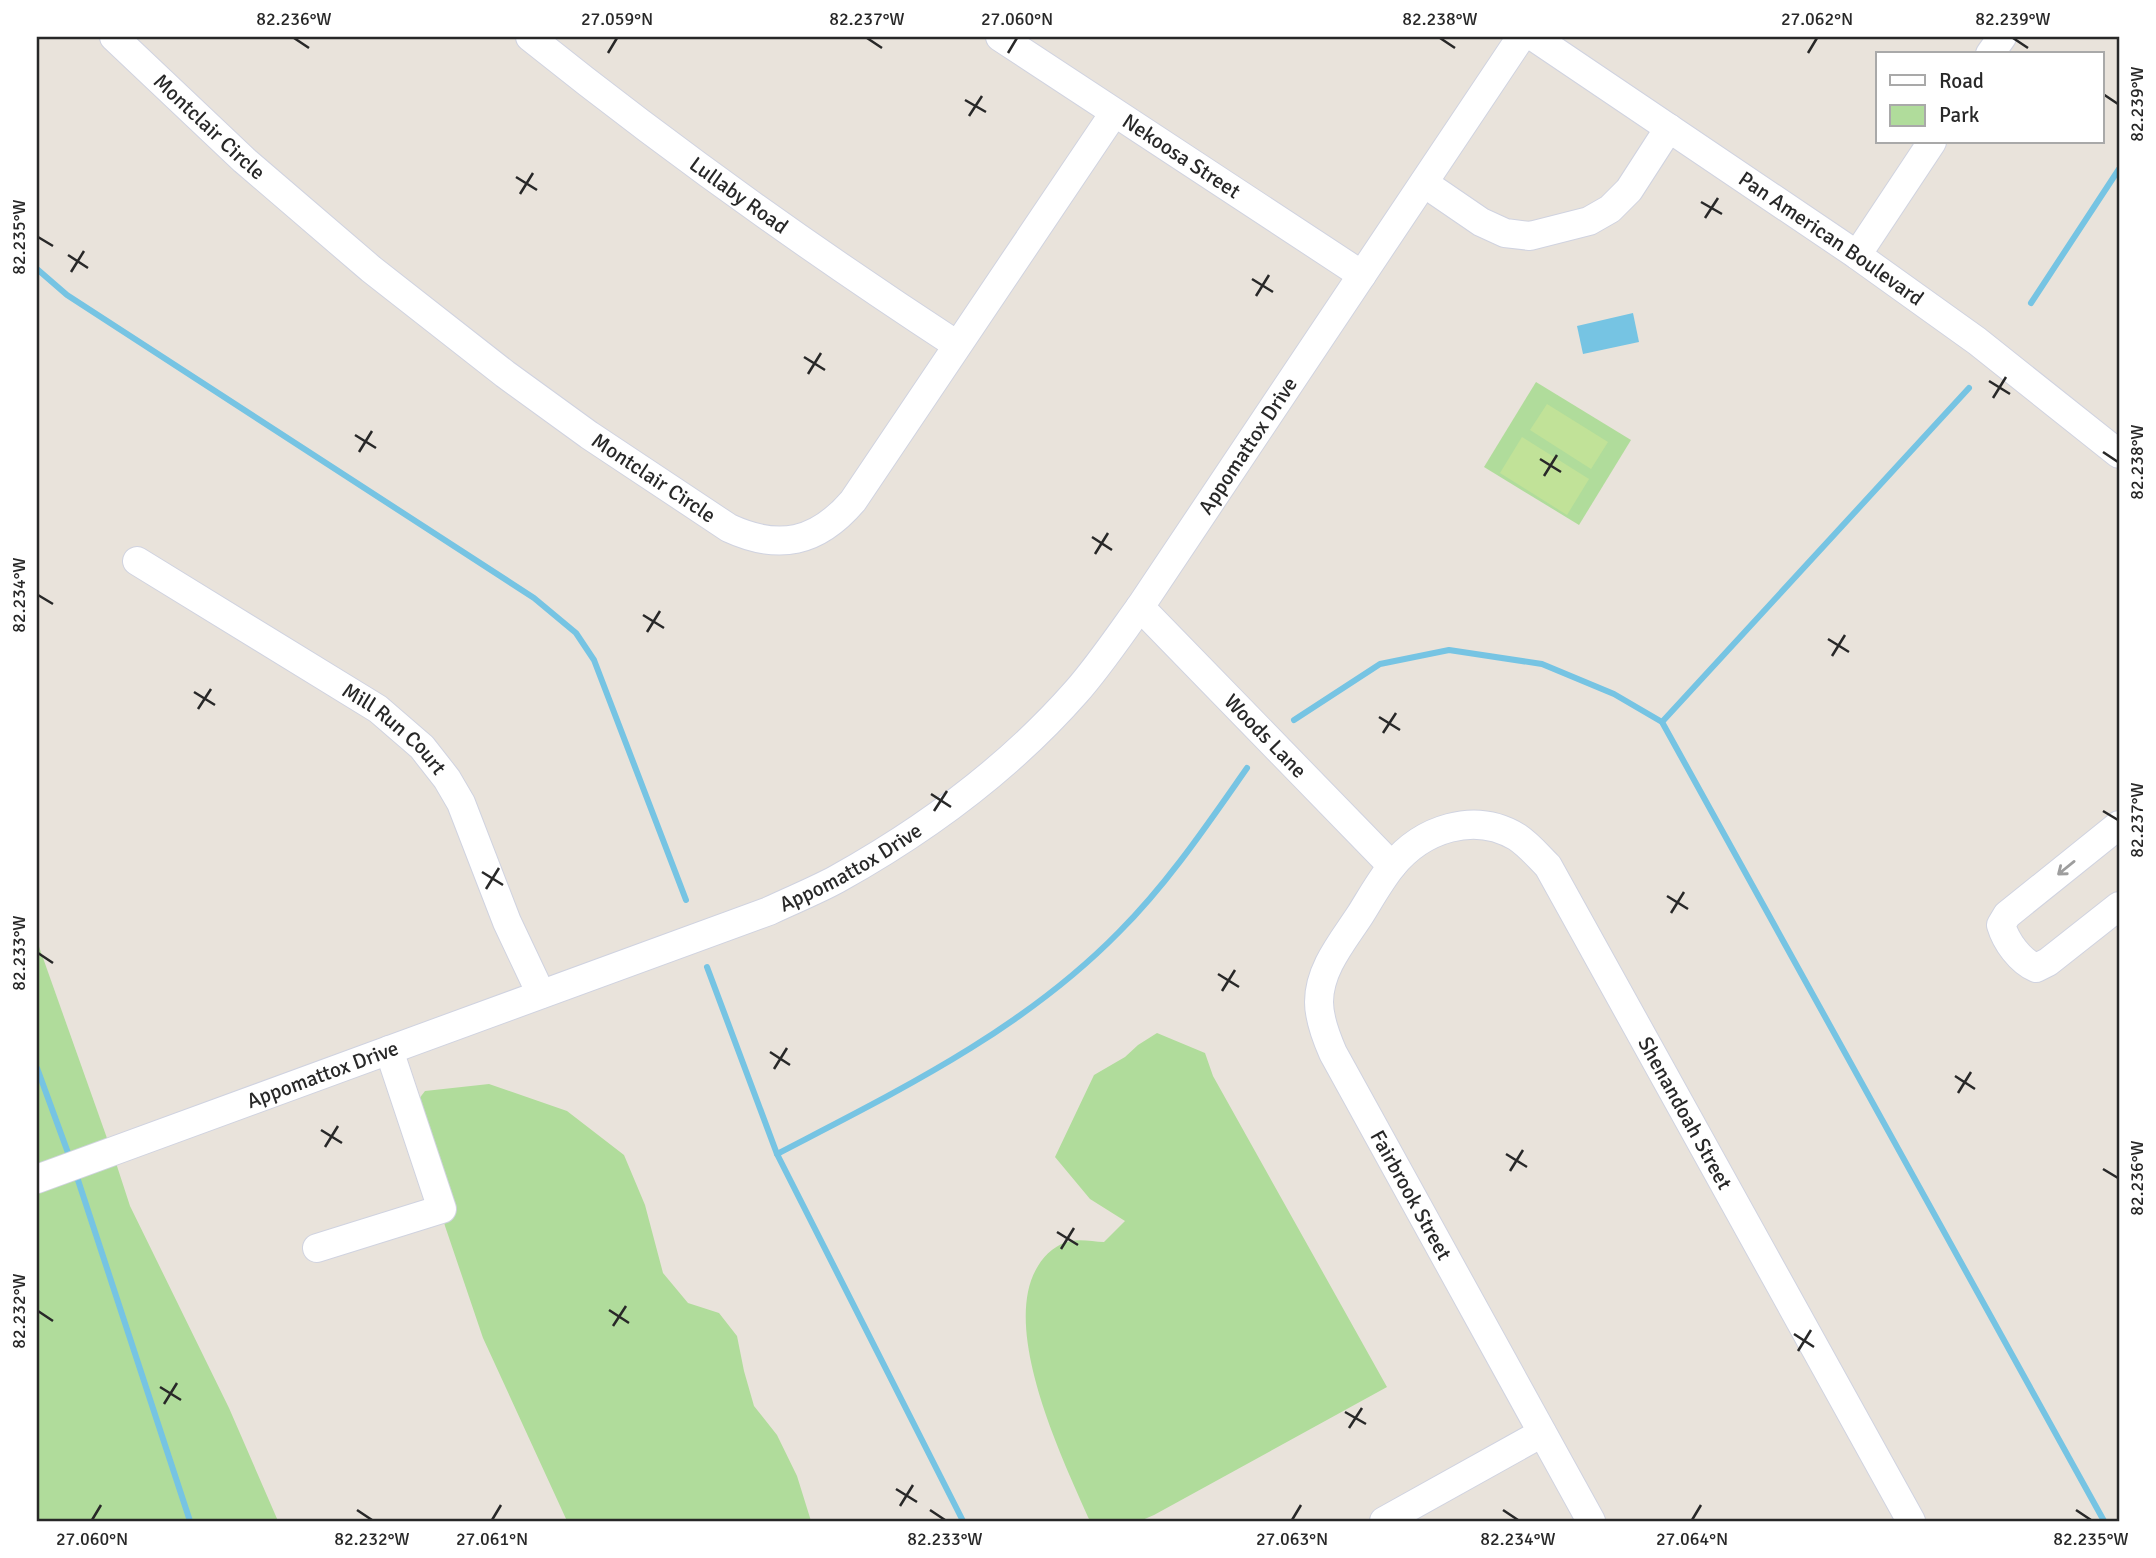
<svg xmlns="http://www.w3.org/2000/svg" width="2156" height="1558" viewBox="0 0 2156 1558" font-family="Signika,sans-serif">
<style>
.green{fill:#b0dc9b}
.pitch{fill:#c1e298}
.water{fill:#76c4e3}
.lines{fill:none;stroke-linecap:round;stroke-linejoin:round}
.stream{stroke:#76c4e3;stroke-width:6}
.minor-casing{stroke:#d0d3e0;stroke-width:30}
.minor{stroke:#fff;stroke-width:28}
.oneway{stroke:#9e9e9e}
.ticks{fill:none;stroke:#282828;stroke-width:2.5}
.labels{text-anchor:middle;stroke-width:5;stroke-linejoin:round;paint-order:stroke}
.street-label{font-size:21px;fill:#282828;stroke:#fff}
.neatline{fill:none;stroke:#282828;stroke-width:2.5}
.ticks-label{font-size:18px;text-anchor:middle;fill:#282828}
</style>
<rect width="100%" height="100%" fill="#e9e3db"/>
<!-- green -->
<g class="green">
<path d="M1536 382 1631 440 1579 525 1484 467Z"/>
<path d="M37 941 108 1141 37 1167Z"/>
<path d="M1157 1033 1205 1053 1213 1076 1387 1387 1154 1515 1140 1521H1090C1063 1460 999 1328 1038 1266 1045 1254 1058 1243 1071 1241 1082 1239 1094 1242 1104 1242L1125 1221 1090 1199 1055 1157 1094 1075 1125 1057 1138 1045Z"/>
<path d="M489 1084 567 1111 624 1155 645 1205 663 1273 688 1303 719 1313 737 1336 744 1371 754 1406 777 1435 797 1476 811 1521H567L483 1338 445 1226 412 1108 425 1091Z"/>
<path d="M116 1163 130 1206 229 1408 278 1521H37V1191Z"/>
</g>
<!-- pitch -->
<g class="pitch">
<path d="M1547 404 1608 442 1591 469 1530 430Z"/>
<path d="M1522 437 1589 479 1567 515 1500 473Z"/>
</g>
<!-- water -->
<path class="water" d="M1633 313 1639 342 1583 354 1577 326Z"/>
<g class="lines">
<!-- stream -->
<g class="stream">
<path d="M37 269 67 295 534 598 576 633 594 660 686 900"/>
<path d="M2031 303 2119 169"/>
<path d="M1294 720 1380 664 1449 650 1542 664 1614 694 1662 722 2104 1521"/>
<path d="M1662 722 1969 388"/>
<path d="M707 967 777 1154 963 1521"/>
<path d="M37 1068 71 1161"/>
<path d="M777 1154C898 1091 1022 1031 1119 932 1168 883 1207 825 1247 768"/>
<path d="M76 1174 190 1521"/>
</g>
<!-- minor casing -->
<g class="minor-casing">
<g id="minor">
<path id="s1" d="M114 37 244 160 371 269 505 374 589 435 729 528C779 551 817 543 853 501L1114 113"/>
<path id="s2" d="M530 37C667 147 810 249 957 345"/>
<path id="s3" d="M1000 37 1362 275"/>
<path id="s4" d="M1534 37 1857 255 1977 341 2119 454"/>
<path d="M1990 54 2002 37"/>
<path d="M1424 183 1481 222 1505 233 1530 236 1589 221 1610 209 1629 190 1669 128"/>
<path d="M1857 255 1932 142"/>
<path id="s5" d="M137 561 378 709 422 747 447 779 461 803 507 922 541 994"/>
<path id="s6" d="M1140 607 1392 866"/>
<path d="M2119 825 2007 915 2001 925C2006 942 2020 961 2036 968L2048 962 2119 906"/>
<path id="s7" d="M37 1179 769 911C792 900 815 891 837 879 925 830 1009 768 1076 692 1099 666 1119 636 1140 607L1521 37"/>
<path d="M317 1248 442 1209 389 1050"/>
<path d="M1384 1521 1542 1433"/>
<path id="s8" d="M1591 1521 1333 1053C1326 1037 1319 1019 1319 1002 1319 969 1343 941 1360 915 1370 899 1380 881 1392 866 1422 829 1474 811 1517 837 1529 845 1538 856 1548 866L1911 1521"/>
</g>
</g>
<!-- minor -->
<use href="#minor" class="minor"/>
</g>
<!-- one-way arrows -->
<defs><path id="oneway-shaft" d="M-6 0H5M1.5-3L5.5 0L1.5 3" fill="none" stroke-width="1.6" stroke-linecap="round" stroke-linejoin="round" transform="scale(1.75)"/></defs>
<use class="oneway" href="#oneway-shaft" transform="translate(2066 868) rotate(141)"/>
<!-- ticks -->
<path class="ticks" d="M294 38 309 48M867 38 882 48M1440 38 1455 48M2013 38 2028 48M608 53 617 38M1008 53 1017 38M1808 53 1817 38M2103 94 2118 104M965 100 986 112M969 116 982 96M516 177 537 190M520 194 533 173M1701 202 1722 214M1705 218 1718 198M38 237 53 246M68 255 88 268M71 272 84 251M1252 279 1273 292M1256 296 1269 275M804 357 825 370M808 374 821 353M1989 381 2010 394M1993 398 2006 377M355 435 376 448M359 452 372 431M2103 452 2118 462M1540 459 1561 472M1544 476 1557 455M1092 537 1112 550M1095 554 1108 533M38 595 53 604M643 615 664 628M647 632 660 611M1828 639 1849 652M1832 656 1845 635M194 692 215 705M198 709 211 689M1379 717 1400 730M1383 733 1396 713M931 794 951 807M934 811 947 791M2103 811 2118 820M482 872 503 885M486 889 499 868M1667 896 1688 909M1671 913 1684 892M38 953 53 963M1218 974 1239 987M1222 991 1235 970M770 1052 790 1065M774 1069 787 1048M1955 1076 1975 1089M1958 1093 1971 1072M321 1130 342 1143M325 1147 338 1126M1506 1154 1527 1167M2103 1169 2118 1178M1510 1171 1523 1150M1057 1232 1078 1245M1061 1249 1074 1228M609 1310 629 1323M38 1311 53 1321M613 1326 626 1306M1794 1334 1814 1347M1798 1351 1811 1330M160 1387 181 1400M164 1404 177 1383M1345 1412 1366 1424M1349 1428 1362 1408M896 1489 917 1502M900 1506 913 1485M357 1510 372 1520M930 1510 945 1520M1503 1510 1518 1520M2076 1510 2091 1520M92 1520 101 1505M492 1520 501 1505M1292 1520 1301 1505M1692 1520 1701 1505"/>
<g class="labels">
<!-- street labels -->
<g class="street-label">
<text dy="7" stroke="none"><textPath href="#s1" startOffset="131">Montclair Circle</textPath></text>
<text dy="7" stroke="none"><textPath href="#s3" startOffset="217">Nekoosa Street</textPath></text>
<text dy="7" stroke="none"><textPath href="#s2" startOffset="262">Lullaby Road</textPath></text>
<text dy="7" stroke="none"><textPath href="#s4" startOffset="359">Pan American Boulevard</textPath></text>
<text dy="7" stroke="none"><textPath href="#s7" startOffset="1460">Appomattox Drive</textPath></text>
<text dy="7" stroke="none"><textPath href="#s1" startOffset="698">Montclair Circle</textPath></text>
<text dy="7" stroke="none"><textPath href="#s5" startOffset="308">Mill Run Court</textPath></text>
<text dy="7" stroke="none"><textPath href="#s6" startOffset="180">Woods Lane</textPath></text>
<text dy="7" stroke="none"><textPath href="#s7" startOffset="872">Appomattox Drive</textPath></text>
<text dy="7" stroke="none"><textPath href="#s7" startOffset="304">Appomattox Drive</textPath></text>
<text dy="7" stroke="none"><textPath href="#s8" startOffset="1209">Shenandoah Street</textPath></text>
<text transform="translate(1411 1195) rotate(61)" y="7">Fairbrook Street</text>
</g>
</g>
<!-- border -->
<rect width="2156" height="1558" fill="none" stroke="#ffffff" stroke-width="77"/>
<!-- legend -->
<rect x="1876" y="52" width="228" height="91" fill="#ffffff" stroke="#a9a9a9" stroke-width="2"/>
<rect x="1890" y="75" width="35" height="10" fill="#ffffff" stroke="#a9a9a9" stroke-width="2"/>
<text x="1939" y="88" font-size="21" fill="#282828">Road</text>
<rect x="1890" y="105" width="35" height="21" fill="#b0dc9b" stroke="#a9a9a9" stroke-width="2"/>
<text x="1939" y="122" font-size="21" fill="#282828">Park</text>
<rect x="38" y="38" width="2080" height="1482" class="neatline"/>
<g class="ticks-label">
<text x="294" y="25">82.236°W</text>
<text x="617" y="25">27.059°N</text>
<text x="867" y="25">82.237°W</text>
<text x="1017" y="25">27.060°N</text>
<text x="1440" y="25">82.238°W</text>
<text x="1817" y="25">27.062°N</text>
<text x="2013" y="25">82.239°W</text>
<text transform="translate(2137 104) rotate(-90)" y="6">82.239°W</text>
<text transform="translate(19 237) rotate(-90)" y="6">82.235°W</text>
<text transform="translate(2137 462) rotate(-90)" y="6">82.238°W</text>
<text transform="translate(19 595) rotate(-90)" y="6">82.234°W</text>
<text transform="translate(2137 820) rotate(-90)" y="6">82.237°W</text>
<text transform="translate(19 953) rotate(-90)" y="6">82.233°W</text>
<text transform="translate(2137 1178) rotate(-90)" y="6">82.236°W</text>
<text transform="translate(19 1311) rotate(-90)" y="6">82.232°W</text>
<text x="92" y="1545">27.060°N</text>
<text x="372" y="1545">82.232°W</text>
<text x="492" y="1545">27.061°N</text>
<text x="945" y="1545">82.233°W</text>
<text x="1292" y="1545">27.063°N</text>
<text x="1518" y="1545">82.234°W</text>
<text x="1692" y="1545">27.064°N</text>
<text x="2091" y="1545">82.235°W</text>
</g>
</svg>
